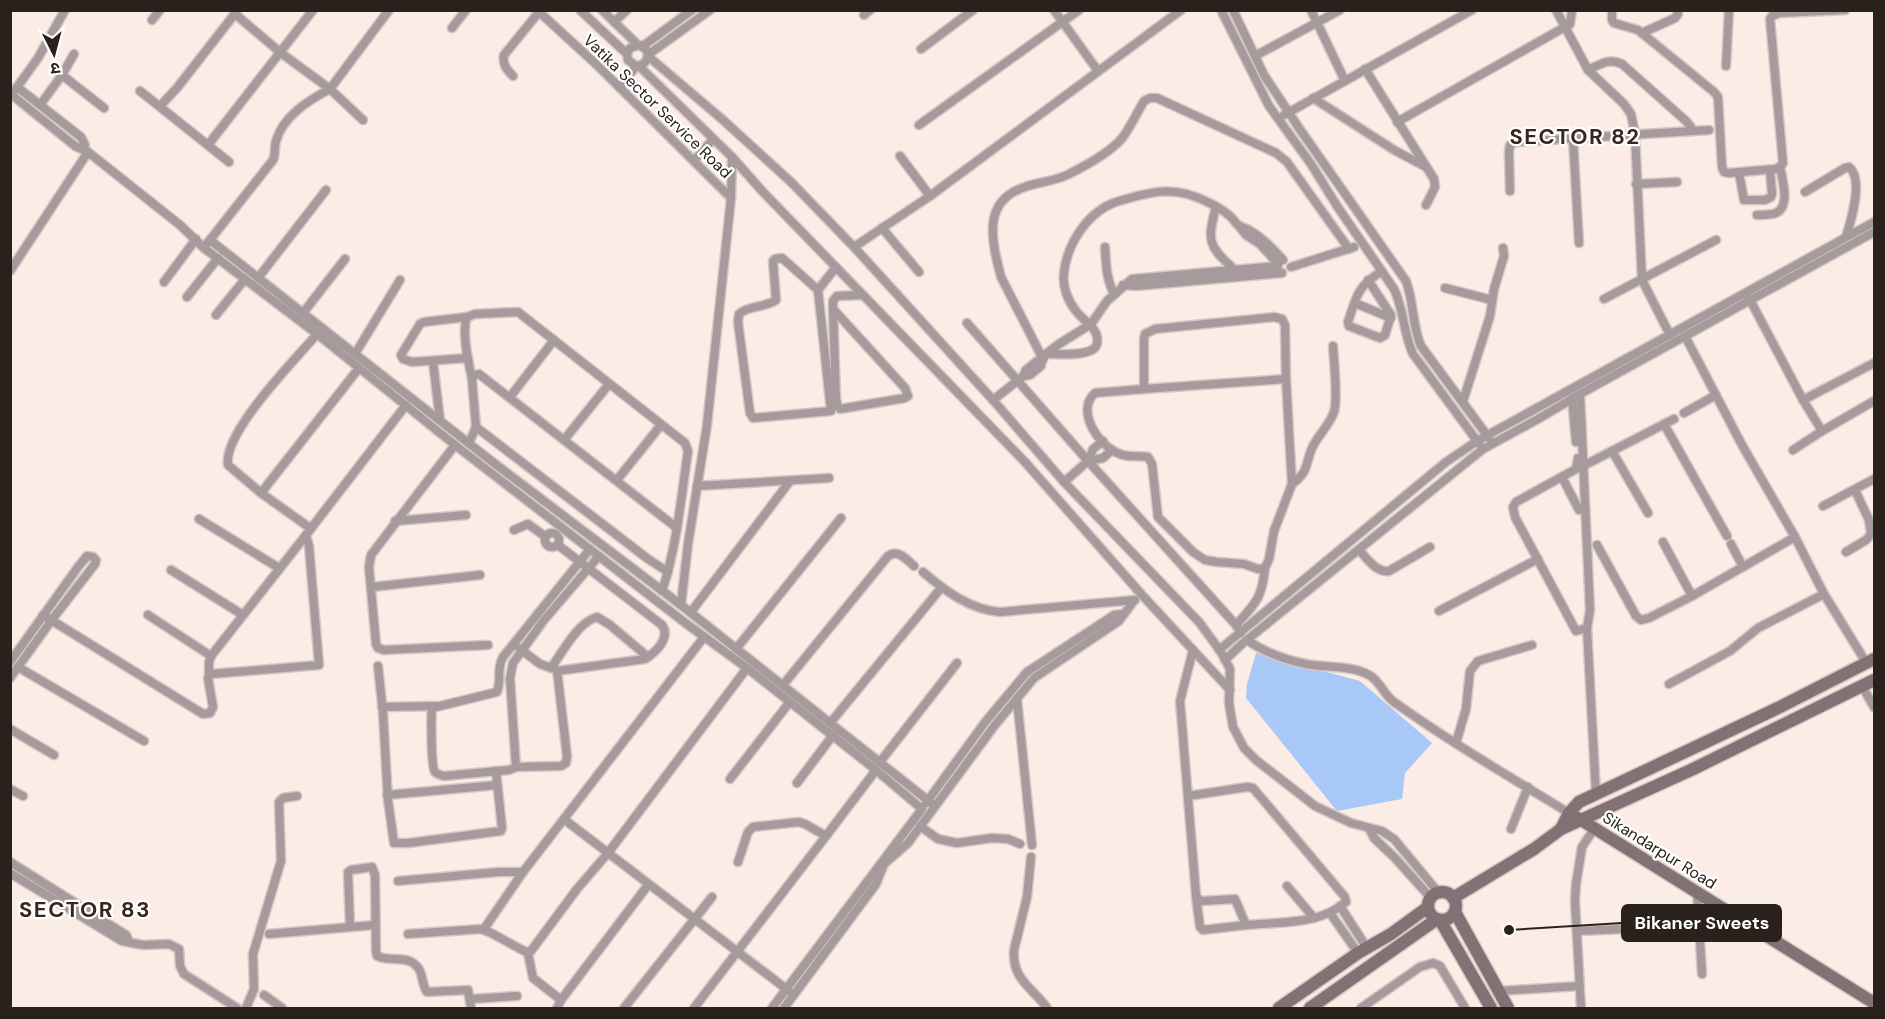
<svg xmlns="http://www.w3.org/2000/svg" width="1885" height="1019" viewBox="0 0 1885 1019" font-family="'DM Sans','Noto Sans Devanagari',sans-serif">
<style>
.water{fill:#a8c8f8}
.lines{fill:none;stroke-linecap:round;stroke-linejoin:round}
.street-casing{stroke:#d5c7c2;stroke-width:11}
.secondary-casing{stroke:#d5c7c2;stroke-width:15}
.street{stroke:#a69a9d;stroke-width:8}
.secondary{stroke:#827175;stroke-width:12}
.labels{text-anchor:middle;stroke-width:4.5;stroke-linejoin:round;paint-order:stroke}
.street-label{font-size:16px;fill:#2a211d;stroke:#fff}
.district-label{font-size:22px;font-weight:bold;letter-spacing:1.5px;fill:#39261f;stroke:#fff}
.leader{fill:none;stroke:#2a211d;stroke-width:2}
.callout-dot{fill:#2a211d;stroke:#fff;stroke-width:2}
.callout{fill:#2a211d;stroke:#2a211d;stroke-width:2}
.callout-label{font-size:18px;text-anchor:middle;font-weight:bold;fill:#fff}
</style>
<rect width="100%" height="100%" fill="#fbece6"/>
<!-- water -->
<path class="water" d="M1256 653 1360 681 1432 743 1405 773 1402 799 1337 811 1246 698 1247 684Z"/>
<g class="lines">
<!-- street casing -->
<g class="street-casing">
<g id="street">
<path d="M537 10 597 65 731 198"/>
<path d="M580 10 627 54"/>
<path d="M602 10 637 44"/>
<path d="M1054 10 1098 71"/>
<path d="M1221 10 1269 106 1311 164 1337 206 1394 289C1404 309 1403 333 1413 354L1480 445"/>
<path d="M1233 10 1264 75 1299 128 1406 281C1414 302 1412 326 1421 346L1489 438"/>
<path d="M1311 10 1345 81"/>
<path d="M1556 10 1588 70 1624 104 1631 114 1635 134 1642 280 1670 335"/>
<path d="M1612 10V20L1614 23 1638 30 1714 92 1718 97 1722 167 1724 172 1729 173 1775 169 1780 167 1783 163 1770 19 1772 16 1779 13 1845 10"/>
<path d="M864 15 870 10"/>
<path d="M152 20 160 10"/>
<path d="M614 22 627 10"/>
<path d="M452 28 466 10"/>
<path d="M1642 33 1675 18 1678 14 1677 10"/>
<path d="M643 46 692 10"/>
<path d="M921 49 973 10"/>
<path d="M649 54 710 10"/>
<path d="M1255 56 1340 10"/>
<path d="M649 57 723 120 791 182 854 247 993 400 1064 482 1199 622 1221 652 1230 669 1229 703 1233 727 1244 748 1256 760 1315 806 1351 823 1382 831 1394 839 1438 892"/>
<path d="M639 66 732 157 763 192 1025 462 1142 595 1230 690"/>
<path d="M1726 66 1729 10"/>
<path d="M1365 69 1434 179 1435 187 1426 205"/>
<path d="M1588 70C1601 64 1609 58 1622 64L1686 121 1691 127V131"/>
<path d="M62 75 104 108"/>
<path d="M513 76C507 70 502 64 504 55L539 12"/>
<path d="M17 87 81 137 85 145 84 149"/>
<path d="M620 88 636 66 642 65 647 60 648 51 640 45 630 48 627 54 628 60 636 66"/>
<path d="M140 91 229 162"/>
<path d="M12 95 75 146 88 152"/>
<path d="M10 97 38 58 65 10"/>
<path d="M1313 98 1394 150 1426 167"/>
<path d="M40 105 62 75 74 54"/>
<path d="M160 106 177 88 237 11"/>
<path d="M1284 115 1472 10"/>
<path d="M363 120 330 89 389 10"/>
<path d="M1397 122 1565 27 1570 24 1572 10"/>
<path d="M919 125 1079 10"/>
<path d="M1573 138 1579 243"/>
<path d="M208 145 313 10"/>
<path d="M900 156 930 196"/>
<path d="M694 161 713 139"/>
<path d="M1739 173 1744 200H1765L1771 197 1772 194 1770 170"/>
<path d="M1636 184 1677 182"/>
<path d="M1510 191 1509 152 1510 145 1516 142 1709 130"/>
<path d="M1805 192 1845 168 1849 167C1864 179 1851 221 1846 237"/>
<path d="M1216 207C1207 241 1208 246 1234 269"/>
<path d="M1757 215C1763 215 1771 215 1776 213 1791 206 1782 179 1780 167"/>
<path d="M1239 226 1246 235 1260 244 1278 264"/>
<path d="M882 228 919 272"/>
<path d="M210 240 490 460 681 605 935 806"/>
<path d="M206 245 273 160C276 154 274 147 276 141 283 116 309 100 330 89L281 53 235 14"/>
<path d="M854 247 930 196 1181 10"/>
<path d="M1105 247C1106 264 1106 278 1114 294"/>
<path d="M1291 267 1354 247"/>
<path d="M10 271 88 152 180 225 204 248 317 334 455 445 684 622 747 668 876 770 922 809 772 1008"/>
<path d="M258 278 326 190"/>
<path d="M1368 280 1391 315 1385 335 1380 338 1349 326 1348 322C1357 295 1357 287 1382 271"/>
<path d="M164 282 196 239"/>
<path d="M1123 285 1137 286 1282 273"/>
<path d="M1445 288 1492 300"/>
<path d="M818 290 782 258 775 259 773 261 776 300C765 308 749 305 739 314L738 322 750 413 753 418 831 411 818 290 836 267"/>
<path d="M187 297 218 258"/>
<path d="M1749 298 1803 400 1822 431 1874 401"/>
<path d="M1604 299 1716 240"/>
<path d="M1355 303 1391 318"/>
<path d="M833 309 905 388 908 396 905 398 840 409 838 407 836 399 833 309V301L837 296 863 295"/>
<path d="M303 313 345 259"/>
<path d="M216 315 245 279"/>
<path d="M467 317C461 332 469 364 472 379"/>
<path d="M1274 317 1282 319 1285 325 1286 379 1292 484 1274 531 1269 559 1265 568 1258 569 1244 564 1217 562 1205 560 1193 552 1158 517 1152 464 1148 457C1138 455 1129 458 1120 454 1099 447 1075 411 1095 393L1144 389V339L1145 334 1155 329Z"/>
<path d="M967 323 1088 461 1236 625 1241 633"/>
<path d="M1685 336 1742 445 1795 537 1692 596"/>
<path d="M355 354 400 280"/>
<path d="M1046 354C1058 354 1094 357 1097 344 1100 328 1084 322 1076 311 1068 301 1062 286 1064 273 1066 250 1080 225 1099 211 1110 202 1124 200 1137 196 1154 192 1169 189 1187 194 1201 198 1220 207 1231 217 1233 219 1235 222 1237 224 1240 227 1245 228 1249 230 1263 238 1273 249 1283 260"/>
<path d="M468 358 412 362 403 359 401 355 420 324 424 322 467 317 475 314 518 312 685 443 688 451C681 498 677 546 662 591"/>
<path d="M1043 359 1001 277C992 242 981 201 1025 187 1039 182 1056 181 1069 174 1085 166 1112 151 1123 137 1131 126 1137 113 1144 101L1150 98H1157L1276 153 1287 162 1349 249"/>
<path d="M1042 361 1041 366 1030 375 1023 376 1026 370 1037 361H1042L1046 354 1059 344 1091 324 1107 301 1132 279 1278 266"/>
<path d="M433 362 440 420"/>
<path d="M1144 389 1286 379"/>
<path d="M1580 394 1590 610 1587 628 1596 794"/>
<path d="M510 397 554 340"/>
<path d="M1572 398 1576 442"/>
<path d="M993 400 1021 378"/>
<path d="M1803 400 1874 363"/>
<path d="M1463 401 1490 316 1494 289 1504 256 1503 248"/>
<path d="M1684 413 1716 395"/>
<path d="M1664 424 1727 536"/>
<path d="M476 427 648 559 668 572"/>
<path d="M564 440 609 384"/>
<path d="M1103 441 1093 449 1088 461 1103 458 1112 450"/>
<path d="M469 443 476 427 472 379 475 375 479 374 677 528"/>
<path d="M455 445 371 555 369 567 376 644 378 648 384 650 488 645"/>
<path d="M1793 450 1822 431"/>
<path d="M1612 451 1648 513"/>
<path d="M1578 458 1576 469 1516 502 1513 507 1515 517 1576 631 1587 628"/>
<path d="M1583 466 1674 419"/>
<path d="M1562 477 1579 510"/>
<path d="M617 480 661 425"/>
<path d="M1064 482 1088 461"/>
<path d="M1292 484C1309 471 1305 465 1312 448 1318 435 1329 426 1334 412 1338 401 1334 360 1333 346"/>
<path d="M697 486 829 478"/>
<path d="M261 493 228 465C223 432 295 360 317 334"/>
<path d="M1823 506 1874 479"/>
<path d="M199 519 279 568"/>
<path d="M395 521 466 515"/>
<path d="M310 528 261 493 359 368"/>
<path d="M514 530 528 524 546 537"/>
<circle cx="552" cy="540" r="7"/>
<path d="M1731 544 1743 567"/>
<path d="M1597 545 1636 616 1641 620 1649 618 1692 596 1663 542"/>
<path d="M590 549 503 657C496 669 502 680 497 692L432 708C431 717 431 767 435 772 438 775 441 775 444 776L509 770 516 767 510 678 513 663 544 620 599 556"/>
<path d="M1359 550C1367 558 1376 573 1389 571L1430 547"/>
<path d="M1846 552 1866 540 1871 534 1869 520 1855 490"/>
<path d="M171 570 243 615"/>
<path d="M923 572C945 591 971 610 1000 612L1135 600"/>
<path d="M372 587 480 575"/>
<path d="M1824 594 1867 664"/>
<path d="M681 605 688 544 707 425 731 198 732 157"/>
<path d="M1439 611 1538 559"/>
<path d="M691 612 790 481"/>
<path d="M43 615 203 714 210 713 213 707 208 678 211 674 319 665 309 546 306 535 406 405"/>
<path d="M148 615 211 656"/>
<path d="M1236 625C1256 603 1262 598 1265 568"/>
<path d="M1247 640C1264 652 1286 660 1306 664 1326 668 1351 665 1369 675 1380 681 1384 695 1394 702 1450 742 1510 777 1569 813"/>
<path d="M736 649 841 518"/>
<path d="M1219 650 1446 462 1477 441 1874 222"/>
<path d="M1225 660 1243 643 1483 449 1538 419 1580 394 1874 232"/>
<path d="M10 662 78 567 87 556 93 557 96 560 95 564 51 621 10 678"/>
<path d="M378 666 383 713 388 800 394 843H408L501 831 502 828 496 771"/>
<path d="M18 667 144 741"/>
<path d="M551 668C562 653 578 622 597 617L610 625 648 657"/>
<path d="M557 671 645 659C656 652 671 638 662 625L558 545"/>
<path d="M209 676V662L211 656 306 535"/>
<path d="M1669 684 1730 651 1758 628 1824 594 1795 537"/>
<path d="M783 685 888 556C898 549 906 559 914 566"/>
<path d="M1862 686 1874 707"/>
<path d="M1017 699 1032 845"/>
<path d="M382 707 435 706"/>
<path d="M831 722 941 588"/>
<path d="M10 729 54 755"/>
<path d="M1456 743 1466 709 1470 671 1478 661 1532 645"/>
<path d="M880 762 957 663"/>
<path d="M516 767 561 766 566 763 567 756 557 670 540 664 519 648"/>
<path d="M730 779 789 703"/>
<path d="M797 783 833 735"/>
<path d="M10 789 23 796"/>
<path d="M387 795 497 785"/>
<path d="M1188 796 1247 787 1253 788 1345 897 1346 902C1320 925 1279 922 1246 925L1235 899 1202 901 1199 900 1196 895 1180 701 1193 650"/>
<path d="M926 803 986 721 1027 672 1114 615 1123 614"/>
<path d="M565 820 789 991"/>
<path d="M920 826 938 839 957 843 992 838 1008 839 1020 844"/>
<path d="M1369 828 1374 838 1395 858 1430 897"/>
<path d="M1511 829 1528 787"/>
<path d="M1031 857 1027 897 1014 950C1012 980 1032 987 1047 1008"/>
<path d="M10 862 126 935 129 941"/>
<path d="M738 862 748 832 753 827 799 822 805 824 826 836 876 770"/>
<path d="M10 873 122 941 143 945 169 944 179 949 180 966 184 974 237 1008"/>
<path d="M398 881 499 872H523"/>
<path d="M1287 886 1314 918"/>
<path d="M1697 892 1702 974"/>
<path d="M1196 897 1200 927 1203 930 1246 925"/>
<path d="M1340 906 1367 948"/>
<path d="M1330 913 1358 953"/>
<path d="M350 926 348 872 351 870 372 867 375 875 376 951 377 956C391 963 408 953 419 969 423 976 422 985 427 992L468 990 471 1008"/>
<path d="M484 929 523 872 704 637"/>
<path d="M1577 931 1670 927"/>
<path d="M269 934 375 925"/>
<path d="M408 934 481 929 491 933 526 952 531 951 577 889 608 853 747 668"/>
<path d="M528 953 533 978 561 1000"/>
<path d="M1499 991 1579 986"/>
<path d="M264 995 282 1008"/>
<path d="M470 999 517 996"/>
<path d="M246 1008 254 989 253 954 281 861 279 802 283 798 297 796"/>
<path d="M557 1008 561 1000 648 885"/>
<path d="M624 1008 712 897"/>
<path d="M694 1008 826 836"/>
<path d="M784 1008 876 884 884 864 908 843 995 725 1034 678 1119 621 1133 602"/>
<path d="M1361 1008 1420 967 1433 963 1440 966 1465 1008"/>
<path d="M1581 1008 1575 901 1576 884 1582 847 1594 829"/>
</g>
</g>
<!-- secondary casing -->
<g class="secondary-casing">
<g id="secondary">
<path d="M1578 818 1874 1003"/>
<path d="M1561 829 1569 813 1579 802 1780 707 1874 659"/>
<circle cx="1442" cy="906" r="14"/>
<path d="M1453 898 1534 849 1561 829 1691 770 1874 680"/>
<path d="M1455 912 1508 1008"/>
<path d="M1440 920 1491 1008"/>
<path d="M1279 1008 1358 953 1391 934 1428 907"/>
<path d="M1310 1008 1437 919"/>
</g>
</g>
<!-- street -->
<use href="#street" class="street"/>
<!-- secondary -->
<use href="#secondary" class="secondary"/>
</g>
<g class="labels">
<!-- street labels -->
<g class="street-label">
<text transform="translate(658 106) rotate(44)" y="6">Vatika Sector Service Road</text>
<text transform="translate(1660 850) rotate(32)" y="6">Sikandarpur Road</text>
</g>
<!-- district labels -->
<g class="district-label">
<text x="1575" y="144">SECTOR 82</text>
<text x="85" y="917">SECTOR 83</text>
</g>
</g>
<!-- callouts -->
<path class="leader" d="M1509 930L1622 923"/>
<circle class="callout-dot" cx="1509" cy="930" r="6"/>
<rect class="callout" x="1622" y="905" width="159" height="36" rx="6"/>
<g class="callout-label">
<text x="1702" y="929">Bikaner Sweets</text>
</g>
<!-- border -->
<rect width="1885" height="1019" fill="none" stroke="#2a211d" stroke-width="24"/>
<!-- north arrow -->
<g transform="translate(54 54) rotate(174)" stroke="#ffffff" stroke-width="4.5" paint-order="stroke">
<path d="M0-4.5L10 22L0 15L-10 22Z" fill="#2a211d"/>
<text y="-9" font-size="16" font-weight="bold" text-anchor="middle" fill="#2a211d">उ</text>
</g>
</svg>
